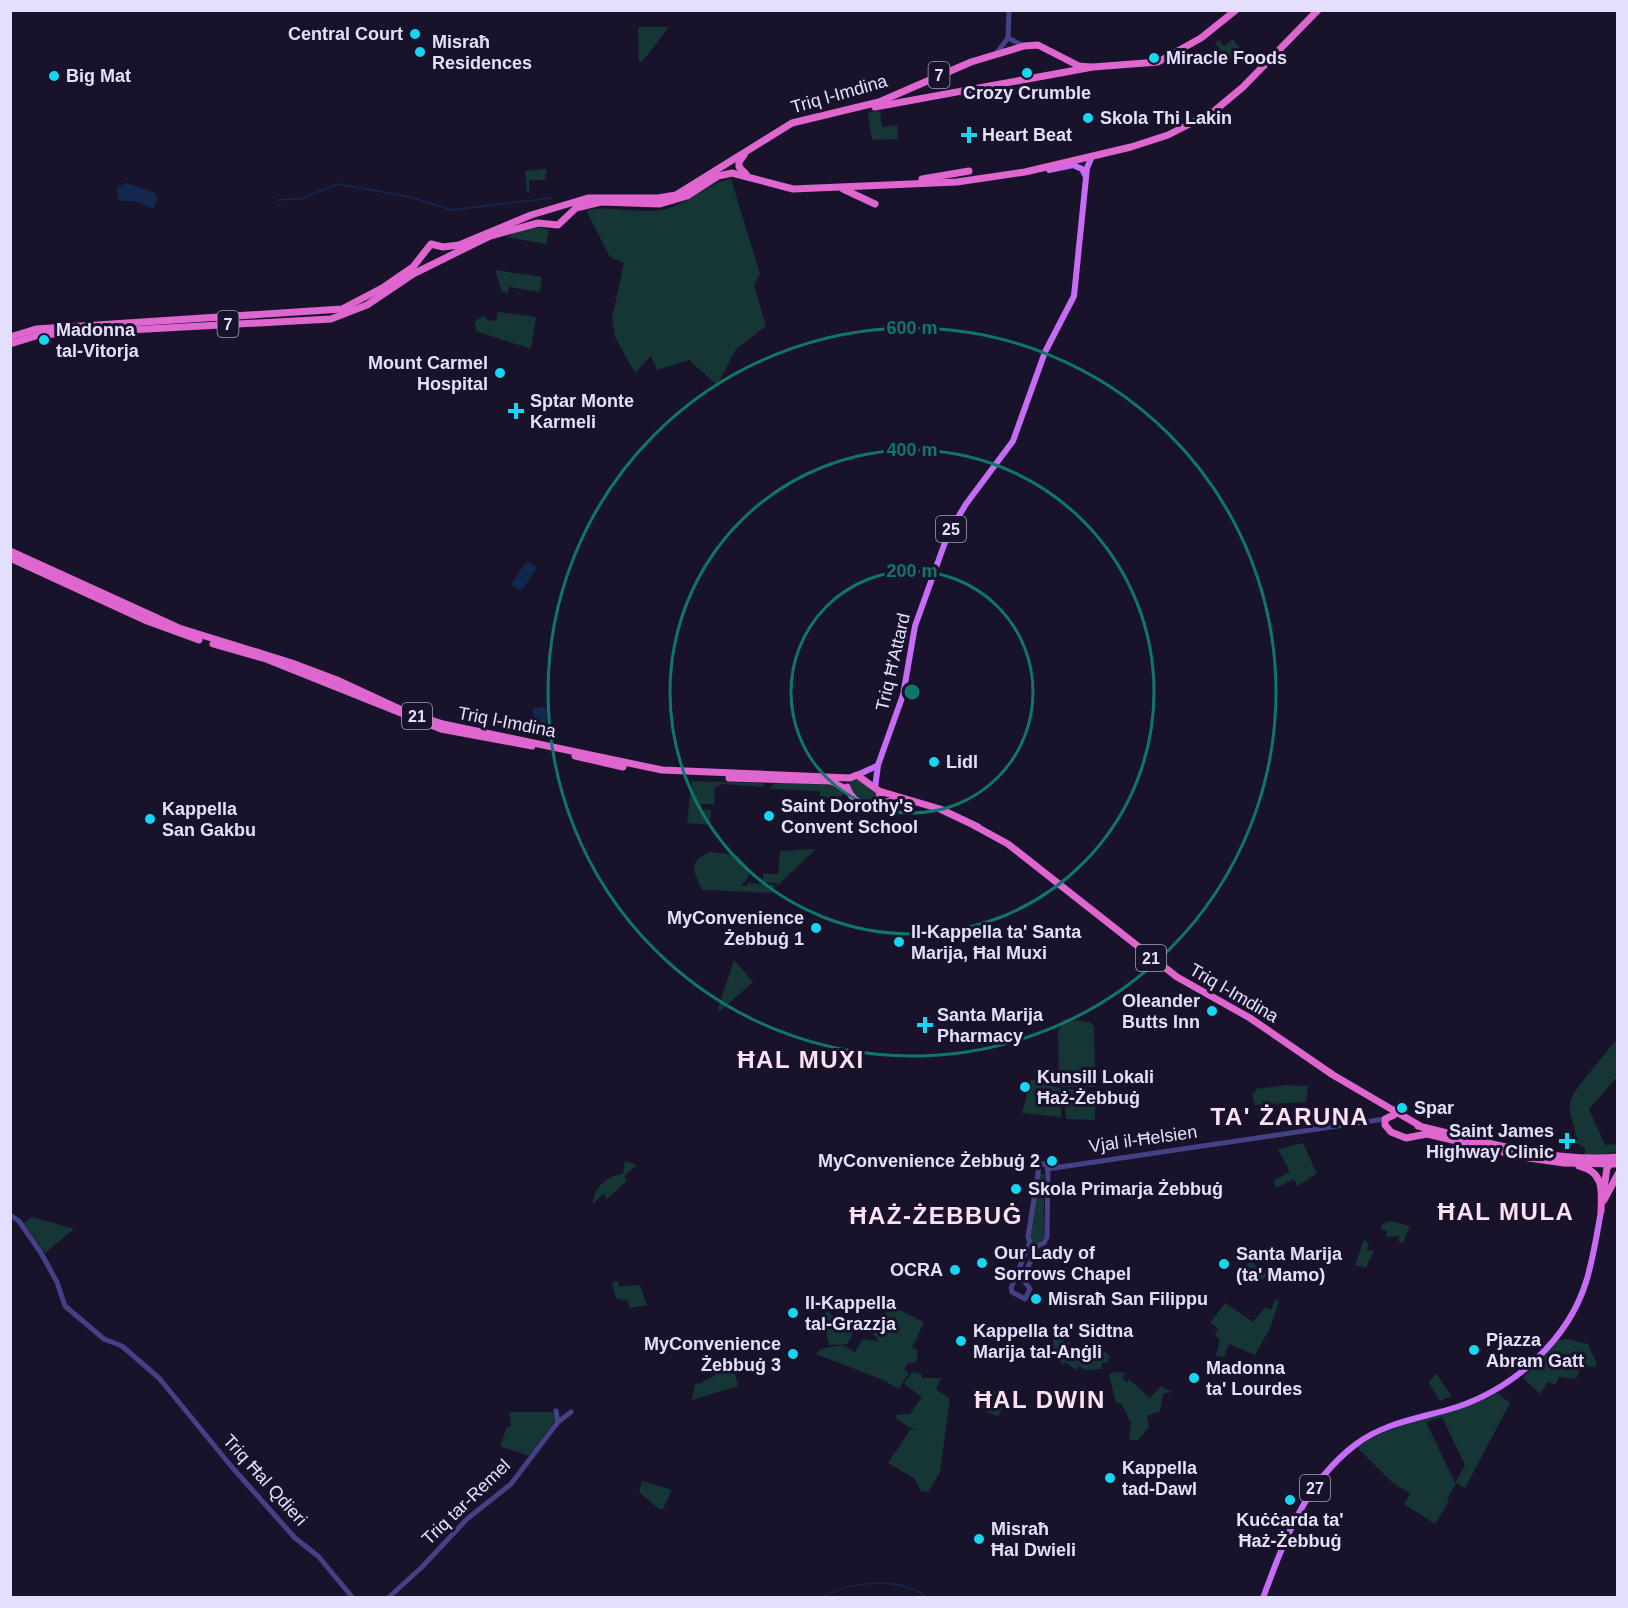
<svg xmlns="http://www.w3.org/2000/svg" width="1628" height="1608" viewBox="0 0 1628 1608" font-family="Arial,sans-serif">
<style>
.green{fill:#163535;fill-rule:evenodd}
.water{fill:#13284f}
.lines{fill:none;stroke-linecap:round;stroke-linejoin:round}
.stream{stroke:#13284f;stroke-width:1.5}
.tertiary{stroke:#454187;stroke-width:5}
.primary{stroke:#c76cf7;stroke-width:6}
.trunk{stroke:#de66ce;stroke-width:7}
.ring{fill:none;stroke:#0f766e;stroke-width:3}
.poi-dot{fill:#16d6f2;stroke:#18132b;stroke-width:2}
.labels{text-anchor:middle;stroke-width:6;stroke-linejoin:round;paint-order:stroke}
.shield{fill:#18132b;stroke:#a6a2be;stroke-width:1.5}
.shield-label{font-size:16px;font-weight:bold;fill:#e3dffd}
.poi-label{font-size:18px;font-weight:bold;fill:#e3dffd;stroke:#18132b;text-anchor:start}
.street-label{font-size:18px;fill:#e3dffd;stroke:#18132b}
.district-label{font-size:24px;font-weight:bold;letter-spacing:1.5px;fill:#fde1f2;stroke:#18132b}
.centre{fill:#0f766e;stroke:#18132b;stroke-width:3}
.ring-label{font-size:18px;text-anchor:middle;font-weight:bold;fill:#0f766e;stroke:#18132b;stroke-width:6;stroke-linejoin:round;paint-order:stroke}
</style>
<rect width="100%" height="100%" fill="#18132b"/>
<!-- green -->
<g class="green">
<path d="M638 27H669L642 62 639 61Z"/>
<path d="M1233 39 1241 50 1228 61 1215 43 1219 40 1224 46Z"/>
<path d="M880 111 882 127 897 125 898 139 872 140 868 115 870 112Z"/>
<path d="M547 169 545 180H529V192H527L525 171Z"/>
<path d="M731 179 760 274 754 285 766 326 736 349 717 385 689 360 657 370 651 356 635 373 615 337 612 318 624 263 610 257 586 210C612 205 642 215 666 209 690 203 707 183 731 179Z"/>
<path d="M539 227 549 230 546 244 507 237 519 230Z"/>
<path d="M495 270 542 277 540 292 509 287 508 293 502 292Z"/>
<path d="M498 312 536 317 531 349 476 331 475 321 485 315 487 320 496 321Z"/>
<path d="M856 779 871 787 877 794 876 804C862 806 851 796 849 783Z"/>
<path d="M692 781 762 783 765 787 722 784 715 787 714 804H701V809L711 810 710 825 687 823Z"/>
<path d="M785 783 829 785 842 792V796L838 800 820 796V791L770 789 773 784Z"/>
<path d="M816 849 777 886V883L763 882V874H778L780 851Z"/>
<path d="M710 852 737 855 749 868 748 878 741 886H747L748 883 775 885 773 893 702 890C695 874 686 861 710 852Z"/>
<path d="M734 960 753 982 720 1011 718 1008Z"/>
<path d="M1063 1019 1090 1022 1094 1027 1095 1087H1061L1059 1083 1058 1032Z"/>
<path d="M1617 1039V1077L1589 1109 1605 1145 1617 1144V1152L1585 1156V1148L1575 1142C1578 1128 1568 1117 1570 1102 1571 1092 1609 1050 1617 1039Z"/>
<path d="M1031 1079 1062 1089 1061 1117 1022 1113Z"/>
<path d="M1285 1085 1308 1086 1306 1102 1255 1105 1252 1093 1256 1092 1255 1089Z"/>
<path d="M1064 1088 1094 1092V1102L1088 1103 1087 1097 1086 1104 1095 1106V1120L1066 1119Z"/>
<path d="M1303 1143 1317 1174 1297 1186 1294 1179 1276 1188 1274 1180 1290 1172 1278 1149Z"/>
<path d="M625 1161 637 1165 624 1176 627 1181 607 1199 603 1194 593 1204C594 1185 607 1177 623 1173Z"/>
<path d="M1040 1174H1044V1238L1037 1245 1030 1240Z"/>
<path d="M32 1217 74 1229 45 1253 24 1223Z"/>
<path d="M1390 1221 1410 1226 1403 1243 1398 1241 1400 1236 1386 1237 1387 1231 1381 1229 1382 1224Z"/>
<path d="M1364 1240 1369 1244 1367 1249 1374 1251 1366 1268 1355 1265Z"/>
<path d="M1250 1260 1267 1275 1261 1281 1246 1276 1247 1272 1243 1270Z"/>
<path d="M618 1281 619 1286 640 1285 647 1305 630 1308 628 1301 616 1298 612 1282Z"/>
<path d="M1275 1299 1279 1301 1271 1326 1255 1355 1229 1344 1224 1357 1216 1356 1220 1340 1215 1335 1218 1328 1210 1323 1225 1303 1253 1322 1265 1307 1271 1310Z"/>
<path d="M893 1307 924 1322 912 1348 918 1350 917 1360 911 1364 909 1362 904 1369 909 1373 899 1389 883 1380 816 1354 820 1349 843 1345 855 1352 863 1339 878 1341 868 1326Z"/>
<path d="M826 1309 833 1317 842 1316 853 1333 848 1344 829 1345 825 1329Z"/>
<path d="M1056 1331 1062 1333 1064 1343 1070 1342 1068 1347 1076 1353 1077 1358 1091 1362 1092 1344 1109 1355 1108 1362 1102 1363V1369L1085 1370 1079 1366 1076 1370 1065 1362 1064 1364 1060 1362 1061 1357 1054 1353 1053 1339Z"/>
<path d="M1567 1339 1588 1344 1597 1365 1594 1367 1582 1365 1576 1379 1559 1377 1555 1385 1548 1382 1540 1394 1523 1378 1558 1340Z"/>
<path d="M733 1366 738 1386 692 1400 695 1383 699 1384 714 1376 717 1369Z"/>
<path d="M912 1372 921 1374 922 1378H941L936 1390 950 1398 940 1472 928 1492 921 1491 914 1478 888 1463 910 1430 915 1431 897 1419 895 1415 910 1414 922 1397 904 1384Z"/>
<path d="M1114 1372 1126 1373 1122 1378 1127 1383 1129 1379 1150 1398 1161 1386 1172 1392 1163 1394 1160 1411 1147 1416 1149 1427 1138 1440H1129L1131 1423 1121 1403H1116L1109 1375Z"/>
<path d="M1436 1373 1451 1396 1440 1401 1429 1383Z"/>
<path d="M987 1388 996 1392 992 1401 1002 1407 998 1417 977 1406Z"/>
<path d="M1497 1393 1510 1403 1465 1488 1456 1483 1447 1499 1449 1501 1435 1524 1404 1504 1410 1493 1393 1483 1357 1447C1400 1418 1453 1418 1497 1393ZM1442 1417 1465 1465 1455 1483 1426 1422Z"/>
<path d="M509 1412H553L556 1419 529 1456 500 1446 507 1427 511 1426Z"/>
<path d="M642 1481 672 1490 663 1509H659L639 1492Z"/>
</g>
<!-- water -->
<g class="water">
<path d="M126 183 153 192 158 197 154 209 135 201H119L116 188Z"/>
<path d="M527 561 537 568 521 591 511 584Z"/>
<path d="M544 707 547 710 546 726 534 725 533 708Z"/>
</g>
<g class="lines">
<!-- stream -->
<g class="stream">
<path d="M277 200 300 199 338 184 410 197 452 210 552 198"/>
<path d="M821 1598C850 1581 900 1576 928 1598"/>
</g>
<!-- tertiary -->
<g class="tertiary">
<path d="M1008 38 1024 46"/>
<path d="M995 55 1008 38 1009 10"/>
<path d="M1045 1164 1048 1167 1047 1237 1044 1243 1037 1246 1023 1279 1030 1289 1025 1299 1012 1292 1011 1288 1030 1242 1028 1237 1039 1167 1042 1164 1057 1165"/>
<path d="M1047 1169 1385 1119"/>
<path d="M10 1215 19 1221 41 1253 57 1282 65 1306 104 1339 122 1346 159 1378 231 1466 295 1538 318 1556 353 1598"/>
<path d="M556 1411 558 1422"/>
<path d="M388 1598 422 1567 467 1519 511 1484 558 1422 571 1412"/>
</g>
<!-- primary -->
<g class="primary">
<path d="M1049 170 1073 165 1082 169 1086 177"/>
<path d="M857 775 877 766"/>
<path d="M875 788 878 765 903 695 915 626 948 534 966 504 1013 441 1045 352 1074 296 1087 168 1092 156"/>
<path d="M1263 1598C1284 1541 1305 1483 1355 1445 1385 1422 1422 1418 1457 1407 1514 1388 1568 1340 1586 1282 1593 1260 1597 1234 1601 1211"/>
</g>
<!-- trunk -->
<g class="trunk">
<path d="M875 107 1093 67 1158 62 1201 38 1236 10"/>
<path d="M744 155 739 162V167L746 174"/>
<path d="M922 179 969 171"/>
<path d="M843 189 875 204"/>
<path d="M10 337 36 329 342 309 384 287 413 267 431 244 443 247 459 245 531 215 588 198H658L676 195 792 123 879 102 971 62 1024 46 1038 45 1079 66 1091 67"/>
<path d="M10 344 39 335 331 319 367 305 413 274 490 236 538 223 558 225 576 208 601 202 660 204 687 196 718 176 732 173 793 189 957 182 1025 172 1131 147 1168 135 1213 112 1243 87 1318 10"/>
<path d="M10 551 179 628 292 663 337 680 406 712 443 724 662 770 850 778 857 775 879 791 940 809 978 827"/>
<path d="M10 558 147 621 199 640"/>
<path d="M213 644 266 659 441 729 532 746"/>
<path d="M575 756 623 767"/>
<path d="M729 778 831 781 847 790"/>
<path d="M847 787C851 799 862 806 874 809L881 803 879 791"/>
<path d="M881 803 892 801 911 803"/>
<path d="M975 826 1008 844 1177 977 1250 1018 1333 1075 1422 1127"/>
<path d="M1394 1115 1385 1119V1125L1391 1132 1406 1138 1427 1134 1529 1158 1564 1163 1618 1164"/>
<path d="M1418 1126C1485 1141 1548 1163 1618 1157"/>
<path d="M1579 1166C1604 1172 1602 1190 1601 1211"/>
<path d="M1604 1188 1607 1168 1612 1162"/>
<path d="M1604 1200 1618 1174"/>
</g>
</g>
<!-- distance rings -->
<g class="ring">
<circle cx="912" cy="692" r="121"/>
<circle cx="912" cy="692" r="242"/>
<circle cx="912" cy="692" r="364"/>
</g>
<!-- markers -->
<g class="poi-dot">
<circle cx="415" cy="34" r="6"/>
<circle cx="420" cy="52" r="6"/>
<circle cx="1154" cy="58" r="6"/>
<circle cx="1027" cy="73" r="6"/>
<circle cx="54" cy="76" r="6"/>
<circle cx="1088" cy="118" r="6"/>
<path d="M966 126h6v6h6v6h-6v6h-6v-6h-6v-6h6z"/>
<circle cx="44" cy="340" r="6"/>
<circle cx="500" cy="373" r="6"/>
<path d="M513 402h6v6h6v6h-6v6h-6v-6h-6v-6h6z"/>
<circle cx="934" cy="762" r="6"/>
<circle cx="769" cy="816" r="6"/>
<circle cx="150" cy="819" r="6"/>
<circle cx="816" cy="928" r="6"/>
<circle cx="899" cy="942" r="6"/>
<circle cx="1212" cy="1011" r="6"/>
<path d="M922 1016h6v6h6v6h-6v6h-6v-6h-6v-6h6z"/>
<circle cx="1025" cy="1087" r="6"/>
<circle cx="1402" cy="1108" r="6"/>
<path d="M1564 1132h6v6h6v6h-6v6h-6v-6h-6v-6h6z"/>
<circle cx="1052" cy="1161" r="6"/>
<circle cx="1016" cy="1189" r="6"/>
<circle cx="982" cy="1263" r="6"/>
<circle cx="1224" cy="1264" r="6"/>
<circle cx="955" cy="1270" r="6"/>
<circle cx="1036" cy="1299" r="6"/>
<circle cx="793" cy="1313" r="6"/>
<circle cx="961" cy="1341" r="6"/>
<circle cx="1474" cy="1350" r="6"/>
<circle cx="793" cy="1354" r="6"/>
<circle cx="1194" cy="1378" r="6"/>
<circle cx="1110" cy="1478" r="6"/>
<circle cx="1290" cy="1500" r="6"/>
<circle cx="979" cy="1539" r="6"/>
</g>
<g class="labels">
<!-- shield labels -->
<g class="shield">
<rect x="928.5" y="62" width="21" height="26" rx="4.5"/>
<rect x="217.5" y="311" width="21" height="26" rx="4.5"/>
<rect x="936" y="516" width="30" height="26" rx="4.5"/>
<rect x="402" y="703" width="30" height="26" rx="4.5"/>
<rect x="1136" y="945" width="30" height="26" rx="4.5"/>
<rect x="1300" y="1475" width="30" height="26" rx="4.5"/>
</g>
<g class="shield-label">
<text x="939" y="81">7</text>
<text x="228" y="330">7</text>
<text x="951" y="535">25</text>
<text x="417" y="722">21</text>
<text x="1151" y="964">21</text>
<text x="1315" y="1494">27</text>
</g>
<!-- poi labels -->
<g class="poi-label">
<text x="403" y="40" text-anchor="end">Central Court</text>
<text x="432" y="48">Misraħ<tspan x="432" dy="21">Residences</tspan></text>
<text x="1166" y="64">Miracle Foods</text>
<text x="66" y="82">Big Mat</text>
<text x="1027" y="99" text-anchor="middle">Crozy Crumble</text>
<text x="1100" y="124">Skola Thi Lakin</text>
<text x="982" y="141">Heart Beat</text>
<text x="56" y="336">Madonna<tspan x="56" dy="21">tal-Vitorja</tspan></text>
<text x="488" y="369" text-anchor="end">Mount Carmel<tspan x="488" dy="21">Hospital</tspan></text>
<text x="530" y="407">Sptar Monte<tspan x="530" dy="21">Karmeli</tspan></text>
<text x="946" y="768">Lidl</text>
<text x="781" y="812">Saint Dorothy's<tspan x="781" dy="21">Convent School</tspan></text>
<text x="162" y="815">Kappella<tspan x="162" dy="21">San Gakbu</tspan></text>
<text x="804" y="924" text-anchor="end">MyConvenience<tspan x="804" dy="21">Żebbuġ 1</tspan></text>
<text x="911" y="938">Il-Kappella ta' Santa<tspan x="911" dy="21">Marija, Ħal Muxi</tspan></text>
<text x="1200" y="1007" text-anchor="end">Oleander<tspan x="1200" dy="21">Butts Inn</tspan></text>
<text x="937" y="1021">Santa Marija<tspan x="937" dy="21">Pharmacy</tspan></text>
<text x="1037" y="1083">Kunsill Lokali<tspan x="1037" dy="21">Ħaż-Żebbuġ</tspan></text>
<text x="1414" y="1114">Spar</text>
<text x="1554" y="1137" text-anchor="end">Saint James<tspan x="1554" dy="21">Highway Clinic</tspan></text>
<text x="1040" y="1167" text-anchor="end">MyConvenience Żebbuġ 2</text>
<text x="1028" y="1195">Skola Primarja Żebbuġ</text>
<text x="994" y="1259">Our Lady of<tspan x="994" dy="21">Sorrows Chapel</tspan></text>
<text x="1236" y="1260">Santa Marija<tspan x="1236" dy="21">(ta' Mamo)</tspan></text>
<text x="943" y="1276" text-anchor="end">OCRA</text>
<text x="1048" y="1305">Misraħ San Filippu</text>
<text x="805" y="1309">Il-Kappella<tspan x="805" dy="21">tal-Grazzja</tspan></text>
<text x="973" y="1337">Kappella ta' Sidtna<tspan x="973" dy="21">Marija tal-Anġli</tspan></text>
<text x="1486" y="1346">Pjazza<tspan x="1486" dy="21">Abram Gatt</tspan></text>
<text x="781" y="1350" text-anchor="end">MyConvenience<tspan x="781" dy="21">Żebbuġ 3</tspan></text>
<text x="1206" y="1374">Madonna<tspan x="1206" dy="21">ta' Lourdes</tspan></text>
<text x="1122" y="1474">Kappella<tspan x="1122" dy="21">tad-Dawl</tspan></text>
<text x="1290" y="1526" text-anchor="middle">Kuċċarda ta'<tspan x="1290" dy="21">Ħaż-Żebbuġ</tspan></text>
<text x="991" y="1535">Misraħ<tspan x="991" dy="21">Ħal Dwieli</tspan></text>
</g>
<!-- street labels -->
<g class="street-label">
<text transform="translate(839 94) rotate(-16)" y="6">Triq l-Imdina</text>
<text transform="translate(893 662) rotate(-77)" y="6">Triq Ħ'Attard</text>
<text transform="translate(507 722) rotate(11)" y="6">Triq l-Imdina</text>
<text transform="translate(1234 993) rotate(30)" y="6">Triq l-Imdina</text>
<text transform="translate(1143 1139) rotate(-8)" y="6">Vjal il-Ħelsien</text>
<text transform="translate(265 1480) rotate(48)" y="6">Triq Ħal Qdieri</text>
<text transform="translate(466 1502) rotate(-44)" y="6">Triq tar-Remel</text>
</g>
<!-- district labels -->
<g class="district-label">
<text x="801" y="1068">ĦAL MUXI</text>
<text x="1290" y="1125">TA' ŻARUNA</text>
<text x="1506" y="1220">ĦAL MULA</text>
<text x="936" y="1224">ĦAŻ-ŻEBBUĠ</text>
<text x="1040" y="1408">ĦAL DWIN</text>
</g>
</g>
<circle cx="912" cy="692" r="9" class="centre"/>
<g class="ring-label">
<text x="912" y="334">600 m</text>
<text x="912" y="456">400 m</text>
<text x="912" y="577">200 m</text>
</g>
<!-- border -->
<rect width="1628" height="1608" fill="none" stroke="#e3dffd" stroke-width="24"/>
</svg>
